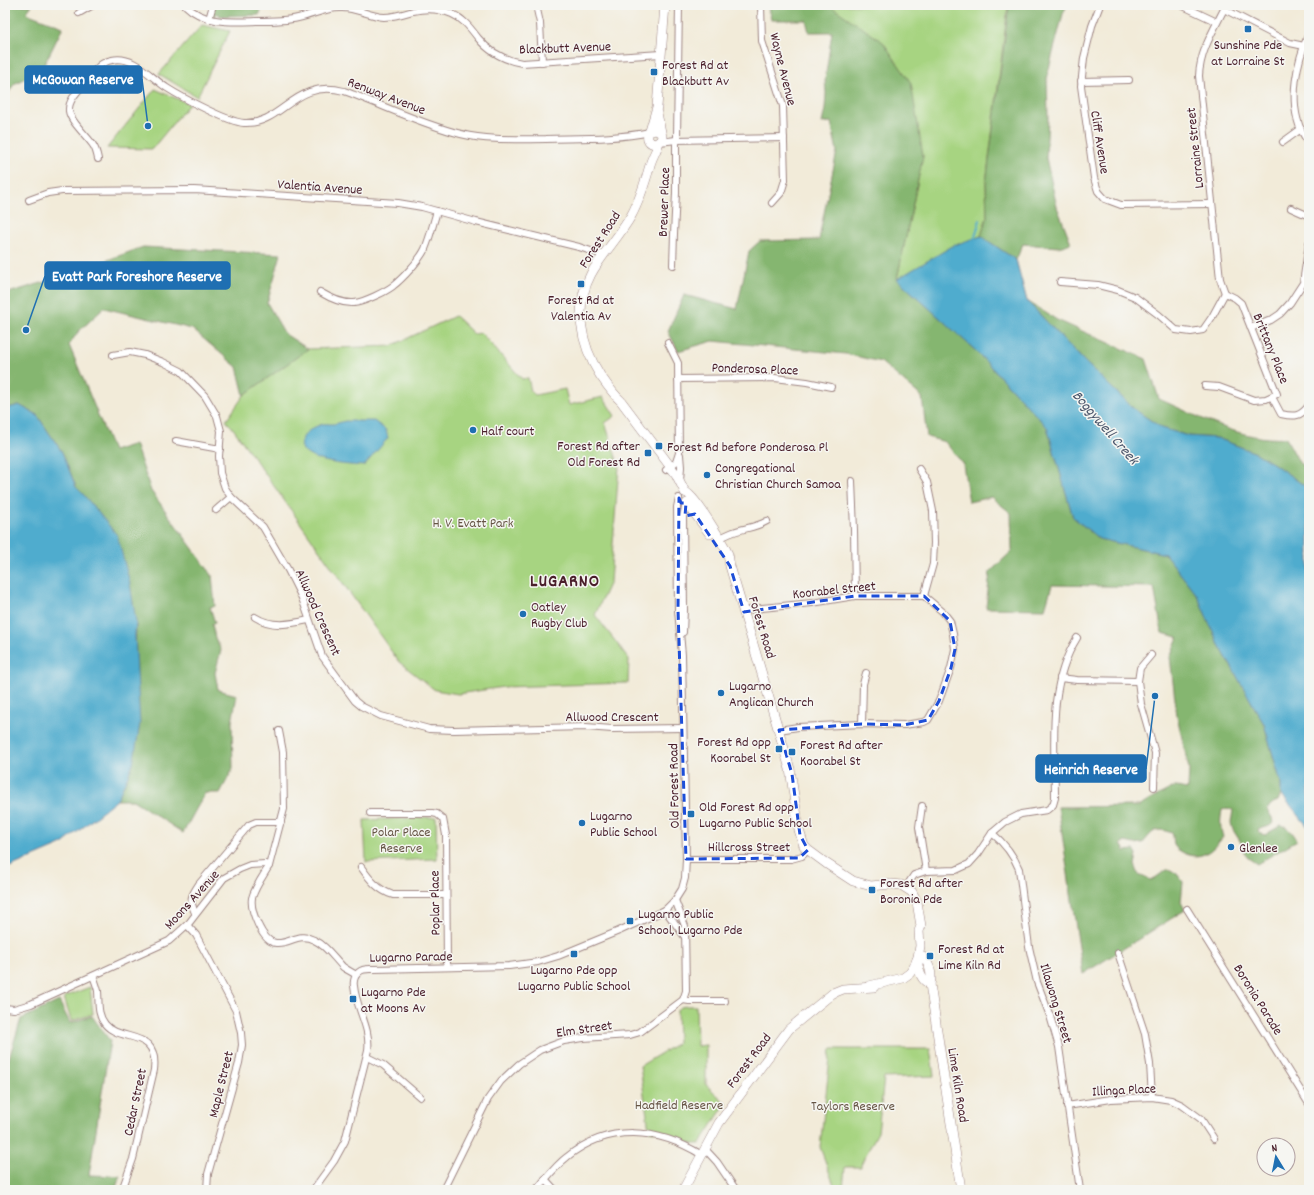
<svg xmlns="http://www.w3.org/2000/svg" width="1314" height="1195" viewBox="0 0 1314 1195" font-family="Dekko,sans-serif">
<style>
.green{fill:#a7d481;stroke:#787a56}
.forest{fill:#85b66f;stroke:#686a4d}
.water{fill:#50acce;stroke:#4d667c}
.lines{fill:none;stroke-linecap:round;stroke-linejoin:round}
.stream{stroke:#50acce;stroke-width:2}
.street-casing{stroke:#9e8582;stroke-width:8}
.secondary-casing{stroke:#9e8582;stroke-width:10}
.street{stroke:#fff;stroke-width:6}
.secondary{stroke:#fff;stroke-width:9}
.marked{fill:none;stroke:#1d4ed8;stroke-width:3;stroke-dasharray:8 5;stroke-linejoin:round}
.poi-dot{fill:#1f6fb2;stroke:#f6f6f2;stroke-width:1.5}
.labels{text-anchor:middle;stroke-width:3;stroke-linejoin:round;paint-order:stroke}
.poi-label{font-size:14px;fill:#4a1f2b;stroke:#f6f6f2;text-anchor:start}
.street-label{font-size:14px;fill:#4a1f2b;stroke:#f6f6f2}
.park-label{font-size:14px;fill:#665545;stroke:#f6f6f2}
.water-label{font-size:15px;font-style:italic;fill:#4c576c;stroke:#f6f6f2}
.district-label{font-size:18px;font-weight:bold;letter-spacing:1px;fill:#4a1f2b;stroke:#f6f6f2}
.leader{fill:none;stroke:#1f6fb2;stroke-width:1.5}
.callout-dot{fill:#1f6fb2;stroke:#f6f6f2;stroke-width:1.5}
.callout{fill:#1f6fb2;stroke:#1f6fb2;stroke-width:1.5}
.callout-label{font-size:15px;text-anchor:middle;font-weight:bold;fill:#fff}
</style>
<rect width="100%" height="100%" fill="#f6f6f2"/>
<filter id="ink" filterUnits="userSpaceOnUse"><feTurbulence type="fractalNoise" baseFrequency=".025" numOctaves="2"/><feDisplacementMap in="SourceGraphic" scale="8" xChannelSelector="R" yChannelSelector="G"/><feConvolveMatrix kernelMatrix="1 2 1 2 8 2 1 2 1" color-interpolation-filters="sRGB"/></filter>
<filter id="wash" filterUnits="userSpaceOnUse"><feTurbulence type="fractalNoise" baseFrequency=".012" numOctaves="4" result="noise"/><feDisplacementMap in="SourceGraphic" scale="16" xChannelSelector="R" yChannelSelector="G"/><feGaussianBlur stdDeviation="0.9" result="paint"/><feColorMatrix in="noise" values="0 0 0 0 0 0 0 0 0 0 0 0 0 0 0 0 0 1.4 0 .05"/><feComposite in="paint" operator="in"/></filter>
<g filter="url(#wash)">
<rect width="100%" height="100%" fill="#f2ebd9"/>
<!-- green -->
<g class="green">
<path d="M829 5H1008L986 183 987 217 981 236 1016 260 1027 301 1086 363 897 279 923 156 836 10Z"/>
<path d="M202 25 230 31 197 97 159 74Z"/>
<path d="M155 89 189 104 152 149 107 148Z"/>
<path d="M455 316 474 334 481 333 522 379 528 378 531 391 535 395 565 389 569 405 603 397 615 416 605 423 619 466 610 582 595 615 629 659 628 683 503 687 458 694 435 690 399 662 232 427 226 421 244 395 308 349 391 346Z"/>
<path d="M436 817 437 859 366 862 364 820Z"/>
<path d="M90 987 93 1014 71 1021 64 997Z"/>
<path d="M687 1006H696L697 1046 706 1045V1085L726 1103 700 1144H693L664 1133 649 1130 640 1066 678 1043 677 1010 680 1007Z"/>
<path d="M831 1049H930L934 1076 884 1078 878 1132 861 1164V1167H845L843 1190H834V1185L820 1147Z"/>
</g>
<!-- forest -->
<g class="forest">
<path d="M5 5H32L26 13 63 27 42 69 14 84 5 99Z"/>
<path d="M213 5H264L259 15 220 16 218 13 209 19Z"/>
<path d="M790 5H829L883 42 911 83 923 156 897 279 976 351 1047 427 1073 517 1099 539 1165 554 1197 595 1218 643 1264 724 1281 783V794L1278 801 1273 803 1267 809 1272 818 1273 823C1269 828 1263 827 1258 830L1259 833 1265 835C1270 831 1276 829 1281 825 1289 827 1293 833 1297 840L1257 864 1248 858 1244 853 1242 844 1233 830 1231 823 1233 810 1227 808 1222 810C1220 821 1220 827 1223 837 1212 851 1201 861 1184 853 1180 851 1176 849 1174 845 1173 841 1174 838 1172 833 1155 827 1154 830 1143 843L1134 844 1125 842 1121 844 1125 851 1134 850 1137 855 1135 865 1139 875 1151 880C1158 877 1162 872 1169 869L1177 874 1183 882 1181 902 1185 910 1083 974 1058 807 1141 806C1143 803 1173 787 1175 787 1180 787 1184 789 1188 789L1189 769 1177 716 1170 657 1178 637 1162 633 1154 587 1052 585 1045 609 986 608 990 572 1012 551 1011 513 991 497 969 502 963 464 945 442 927 437 922 397 881 362 846 354 713 341 678 351 668 331 684 295 737 309 749 251 760 241 819 240 822 223 837 151 831 122 822 123 825 109 826 93 825 80 832 32H809L806 20H771L769 6Z"/>
<path d="M1009 5H1067L1063 14 1047 76 1048 118 1046 158 1057 207 1071 243 1059 247 1023 244 1016 260 981 236 987 217 986 183Z"/>
<path d="M143 247 281 254 267 303 285 334 308 349 244 395 237 367 192 329 104 308 78 332 69 345 113 451 135 444 151 491 212 575 215 606 210 607 215 623 212 624 215 638 221 650 215 673 218 690 237 695 232 722 233 769 220 793H205L183 833 133 800H117L133 764 136 622 83 494 76 487 62 452 37 415 19 405 5 409V294L58 278Z"/>
<path d="M1027 301 1057 320 1146 359 1159 399C1198 416 1243 442 1286 438L1300 464 1309 466V489L1274 464 1256 453 1217 438 1188 436 1162 428 1134 409 1086 363Z"/>
<path d="M59 1001 70 1023 92 1016 110 1041 89 1175 120 1176 115 1190H5V1071L21 1019Z"/>
</g>
<!-- water -->
<g class="water">
<path d="M981 236 1016 260 1027 301 1086 363 1134 409 1162 428 1188 436 1217 438 1256 453 1274 464 1309 489V828L1281 794V783L1264 724 1218 643 1197 595 1165 554 1099 539 1073 517 1047 427 976 351 897 279 954 245Z"/>
<path d="M19 405 37 415 62 452 76 487 83 494 117 535 130 583 136 622 135 635 140 724 133 764 117 800 61 845 5 869V409Z"/>
<path d="M345 421H374L386 430 388 438 364 466C351 465 294 463 302 440 304 433 313 427 320 425 325 423 328 424 332 424 336 424 341 422 345 421Z"/>
</g>
<g class="lines">
<!-- stream -->
<path class="stream" d="M974 240 980 220"/>
</g>
</g>
<g filter="url(#ink)">
<g class="lines">
<!-- street casing -->
<g class="street-casing">
<g id="street">
<path d="M185 5C204 24 231 22 256 21 270 21 285 21 298 18 313 15 327 7 342 8 357 8 369 16 384 17 394 17 403 14 413 11 426 8 440 9 452 14 464 19 471 29 478 38 490 53 504 60 522 63L661 54"/>
<path d="M536 5 540 23 542 62"/>
<path d="M761 5 762 41 783 106 785 180 781 193 772 203"/>
<path d="M1100 5 1092 26 1084 58 1081 86 1094 178 1098 191 1105 199 1121 205 1212 204"/>
<path d="M1181 5 1217 22"/>
<path d="M1224 9 1290 43 1309 47"/>
<path d="M79 13 93 5"/>
<path d="M209 19 213 5"/>
<path d="M1309 33C1297 61 1288 100 1301 130 1303 134 1306 139 1309 143"/>
<path d="M1081 81 1129 80"/>
<path d="M660 142 676 140 784 138"/>
<path d="M1283 142 1301 129"/>
<path d="M98 159C97 154 96 149 93 145 87 136 70 121 69 111 68 100 79 90 85 83 93 73 99 62 112 60 134 55 150 77 167 88 181 97 228 122 244 123 283 125 294 78 344 91 383 105 421 124 461 134 489 141 518 139 546 139 581 138 616 139 650 132"/>
<path d="M29 200 48 193 62 191 194 190 398 203 422 207 476 222 579 247 603 255"/>
<path d="M1291 208 1309 216"/>
<path d="M673 265 674 234 676 193V144L677 137 679 5"/>
<path d="M1060 282 1098 285 1118 290 1135 297 1159 315 1176 330 1191 332 1203 330 1212 317 1225 293"/>
<path d="M320 292C330 298 342 304 354 303 364 302 385 292 393 286 403 278 419 261 425 249 430 237 433 224 437 211"/>
<path d="M1225 293 1220 279 1199 76C1200 50 1215 28 1226 5"/>
<path d="M1251 328 1271 320 1280 314 1290 303 1303 283 1309 243"/>
<path d="M113 355 130 352 145 355 163 362 181 371 205 396 217 416 221 431 219 456 220 473 225 488 231 497 263 527 288 570 302 598 322 656 355 701 361 706 381 716 429 729 454 730 586 727 612 729 683 728"/>
<path d="M678 379 775 378 807 382 831 387"/>
<path d="M1205 386 1219 387 1254 400 1266 399 1277 394 1241 303 1235 298 1225 293"/>
<path d="M1272 397 1281 414C1294 417 1301 417 1309 405"/>
<path d="M176 441 220 449"/>
<path d="M680 455 681 467 680 481"/>
<path d="M919 469 927 482 933 511 934 543 933 564 924 596"/>
<path d="M666 470 676 462 679 453 678 363 668 343"/>
<path d="M852 481 854 530 855 596"/>
<path d="M216 510 231 497"/>
<path d="M720 539C734 528 752 530 767 521"/>
<path d="M744 612 753 609 812 603 855 596H924L943 612 950 621 953 634 955 649 951 668 939 701 928 720 924 722 904 725 862 724 798 727 779 730"/>
<path d="M255 617C272 628 290 624 309 620"/>
<path d="M683 632 684 610 683 517 686 503"/>
<path d="M1151 655 1140 668 1138 681 1141 704 1155 753 1154 787"/>
<path d="M1060 678 1077 680 1138 681"/>
<path d="M862 724 863 684 866 673"/>
<path d="M922 806 919 827 926 871"/>
<path d="M370 813H432L437 814 443 819 446 835 447 967"/>
<path d="M992 833C1004 843 1013 854 1019 869L1029 947 1037 982 1050 1016 1059 1047 1080 1190"/>
<path d="M686 859H791L802 856 808 850"/>
<path d="M269 866 284 809 283 752 279 731"/>
<path d="M361 867C370 880 378 890 393 895H446"/>
<path d="M906 887 914 875 926 871 956 870 969 864 978 854 992 833 1005 822 1021 814 1047 810 1053 805 1055 798C1055 744 1047 686 1077 638"/>
<path d="M1187 909 1309 1104"/>
<path d="M665 910 685 937"/>
<path d="M195 913C189 899 191 896 199 884L249 825 256 822H281"/>
<path d="M187 925 196 935 236 1011 241 1033 242 1045 239 1063 208 1174 207 1190"/>
<path d="M1118 953 1145 1034 1150 1064 1152 1097"/>
<path d="M93 976C95 981 97 986 98 991 99 1003 97 1014 105 1024 120 1043 159 1028 154 1070L133 1159 122 1190"/>
<path d="M683 1000 689 1001H725"/>
<path d="M5 1008 14 1009 31 1004 169 941 189 923 224 878 240 869 250 865 265 864 269 866C263 876 255 887 252 898 250 910 262 942 276 943 291 944 298 932 314 940 326 945 334 958 343 967 347 970 352 972 356 975"/>
<path d="M367 1057 383 1065 420 1097"/>
<path d="M1067 1106 1111 1099 1152 1097 1171 1100 1182 1105 1201 1119 1214 1139"/>
<path d="M705 1149 717 1162 736 1190"/>
<path d="M545 1179 555 1190"/>
<path d="M313 1190 334 1161 345 1141 368 1050C371 1028 356 1008 354 986 353 981 355 975 359 972 363 968 369 969 374 969L509 966 538 962 558 956 619 931 665 910 675 900 682 889 685 878 686 859 682 655 678 610 677 507 679 498"/>
<path d="M443 1190 488 1099 501 1081 519 1064 540 1050 564 1041 583 1038 630 1035 640 1032 683 1000 686 991 685 926 675 900"/>
<path d="M536 1190C546 1179 555 1166 567 1157 609 1123 658 1128 702 1155"/>
</g>
</g>
<!-- secondary casing -->
<g class="secondary-casing">
<g id="secondary">
<path d="M657 113 662 137C661 141 658 143 654 144 647 142 646 136 650 131L656 130 661 133"/>
<path d="M650 131 657 107 665 5"/>
<path d="M659 142C657 150 652 157 650 165 645 183 640 200 631 216 619 237 602 254 591 274 573 308 581 345 600 375 607 385 613 394 621 401L676 474 685 492"/>
<path d="M685 492C694 494 723 543 728 554 729 558 729 562 730 566L790 769 799 830 804 846 808 850 827 864 853 881 871 886 891 884 901 885 912 892 917 902 921 926 919 931 920 946 918 957 914 967 910 973 903 978 869 986"/>
<path d="M687 503 710 534"/>
<path d="M919 954C929 960 933 974 930 984L961 1190"/>
<path d="M917 960C919 970 920 980 930 984"/>
<path d="M683 1190 719 1123 789 1029 833 993 843 989 874 987"/>
</g>
</g>
<!-- street -->
<use href="#street" class="street"/>
<!-- secondary -->
<use href="#secondary" class="secondary"/>
</g>
</g>
<!-- marked area -->
<path class="marked" d="M679 498 681 503H686L685 516 695 514 730 566 744 612 855 596H924L950 621 955 649 951 668 939 701 928 720 904 725 862 724 779 730 792 774 800 835 808 850 799 858 686 859 678 610Z"/>
<!-- markers -->
<g class="poi-dot">
<rect x="1244" y="25" width="8" height="8" rx="2"/>
<rect x="650" y="68" width="8" height="8" rx="2"/>
<rect x="577" y="280" width="8" height="8" rx="2"/>
<circle cx="473" cy="430" r="4"/>
<rect x="655" y="442" width="8" height="8" rx="2"/>
<rect x="644" y="449" width="8" height="8" rx="2"/>
<circle cx="707" cy="475" r="4"/>
<circle cx="523" cy="614" r="4"/>
<circle cx="721" cy="693" r="4"/>
<rect x="775" y="745" width="8" height="8" rx="2"/>
<rect x="788" y="748" width="8" height="8" rx="2"/>
<rect x="687" y="810" width="8" height="8" rx="2"/>
<circle cx="582" cy="823" r="4"/>
<circle cx="1231" cy="847" r="4"/>
<rect x="868" y="886" width="8" height="8" rx="2"/>
<rect x="626" y="917" width="8" height="8" rx="2"/>
<rect x="570" y="950" width="8" height="8" rx="2"/>
<rect x="926" y="952" width="8" height="8" rx="2"/>
<rect x="349" y="995" width="8" height="8" rx="2"/>
</g>
<g class="labels">
<!-- poi labels -->
<g class="poi-label">
<text x="1248" y="49" text-anchor="middle">Sunshine Pde<tspan x="1248" dy="16">at Lorraine St</tspan></text>
<text x="662" y="69">Forest Rd at<tspan x="662" dy="16">Blackbutt Av</tspan></text>
<text x="581" y="304" text-anchor="middle">Forest Rd at<tspan x="581" dy="16">Valentia Av</tspan></text>
<text x="481" y="435">Half court</text>
<text x="640" y="450" text-anchor="end">Forest Rd after<tspan x="640" dy="16">Old Forest Rd</tspan></text>
<text x="667" y="451">Forest Rd before Ponderosa Pl</text>
<text x="715" y="472">Congregational<tspan x="715" dy="16">Christian Church Samoa</tspan></text>
<text x="531" y="611">Oatley<tspan x="531" dy="16">Rugby Club</tspan></text>
<text x="729" y="690">Lugarno<tspan x="729" dy="16">Anglican Church</tspan></text>
<text x="771" y="746" text-anchor="end">Forest Rd opp<tspan x="771" dy="16">Koorabel St</tspan></text>
<text x="800" y="749">Forest Rd after<tspan x="800" dy="16">Koorabel St</tspan></text>
<text x="699" y="811">Old Forest Rd opp<tspan x="699" dy="16">Lugarno Public School</tspan></text>
<text x="590" y="820">Lugarno<tspan x="590" dy="16">Public School</tspan></text>
<text x="1239" y="852">Glenlee</text>
<text x="880" y="887">Forest Rd after<tspan x="880" dy="16">Boronia Pde</tspan></text>
<text x="638" y="918">Lugarno Public<tspan x="638" dy="16">School, Lugarno Pde</tspan></text>
<text x="938" y="953">Forest Rd at<tspan x="938" dy="16">Lime Kiln Rd</tspan></text>
<text x="574" y="974" text-anchor="middle">Lugarno Pde opp<tspan x="574" dy="16">Lugarno Public School</tspan></text>
<text x="361" y="996">Lugarno Pde<tspan x="361" dy="16">at Moons Av</tspan></text>
</g>
<!-- street labels -->
<g class="street-label">
<text transform="translate(565 47) rotate(-2)" y="5">Blackbutt Avenue</text>
<text transform="translate(784 69) rotate(76)" y="5">Wayne Avenue</text>
<text transform="translate(387 95) rotate(21)" y="5">Renway Avenue</text>
<text transform="translate(1101 142) rotate(81)" y="5">Cliff Avenue</text>
<text transform="translate(1194 148) rotate(-96)" y="5">Lorraine Street</text>
<text transform="translate(320 186) rotate(4)" y="5">Valentia Avenue</text>
<text transform="translate(663 202) rotate(-88)" y="5">Brewer Place</text>
<text transform="translate(599 239) rotate(-57)" y="5">Forest Road</text>
<text transform="translate(1272 348) rotate(68)" y="5">Brittany Place</text>
<text transform="translate(755 368) rotate(2)" y="5">Ponderosa Place</text>
<text transform="translate(834 589) rotate(-6)" y="5">Koorabel Street</text>
<text transform="translate(319 612) rotate(66)" y="5">Allwood Crescent</text>
<text transform="translate(763 627) rotate(73)" y="5">Forest Road</text>
<text x="612" y="721">Allwood Crescent</text>
<text transform="translate(673 786) rotate(-91)" y="5">Old Forest Road</text>
<text x="749" y="851">Hillcross Street</text>
<text transform="translate(191 899) rotate(-48)" y="5">Moons Avenue</text>
<text transform="translate(434 903) rotate(-91)" y="5">Poplar Place</text>
<text transform="translate(411 956) rotate(-1)" y="5">Lugarno Parade</text>
<text transform="translate(1259 999) rotate(58)" y="5">Boronia Parade</text>
<text transform="translate(1057 1003) rotate(73)" y="5">Illawong Street</text>
<text transform="translate(584 1028) rotate(-8)" y="5">Elm Street</text>
<text transform="translate(748 1060) rotate(-53)" y="5">Forest Road</text>
<text transform="translate(220 1084) rotate(-76)" y="5">Maple Street</text>
<text transform="translate(959 1085) rotate(81)" y="5">Lime Kiln Road</text>
<text transform="translate(1124 1089) rotate(-3)" y="5">Illinga Place</text>
<text transform="translate(134 1102) rotate(-78)" y="5">Cedar Street</text>
</g>
<!-- park labels -->
<g class="park-label">
<text x="473" y="527">H. V. Evatt Park</text>
<text x="401" y="836">Polar Place<tspan x="401" dy="16">Reserve</tspan></text>
<text x="679" y="1109">Hadfield Reserve</text>
<text x="853" y="1110">Taylors Reserve</text>
</g>
<!-- water labels -->
<g class="water-label">
<text transform="translate(1106 427) rotate(49)" y="5">Boggywell Creek</text>
</g>
<!-- district labels -->
<g class="district-label">
<text x="565" y="586">LUGARNO</text>
</g>
</g>
<!-- callouts -->
<path class="leader" d="M148 126L142 79M26 330L45 276M1155 696L1146 769"/>
<g class="callout-dot">
<circle cx="148" cy="126" r="4"/>
<circle cx="26" cy="330" r="4"/>
<circle cx="1155" cy="696" r="4"/>
</g>
<g class="callout">
<rect x="25" y="66" width="117" height="27" rx="4"/>
<rect x="45" y="262" width="185" height="27" rx="4"/>
<rect x="1036" y="755" width="110" height="27" rx="4"/>
</g>
<g class="callout-label">
<text x="83" y="84">McGowan Reserve</text>
<text x="137" y="281">Evatt Park Foreshore Reserve</text>
<text x="1091" y="774">Heinrich Reserve</text>
</g>
<!-- margin -->
<rect width="1314" height="1195" fill="none" stroke="#f6f6f2" stroke-width="20"/>
<!-- north arrow -->
<g transform="translate(1276 1157) rotate(350)"><circle r="19" fill="#f6f6f2" stroke="#b1a0a2"/>
<path d="M0-3L7 15L0 10L-7 15Z" fill="#1f6fb2"/>
<text y="-6" font-size="11" font-weight="bold" text-anchor="middle" fill="#4a1f2b">N</text>
</g>
</svg>
